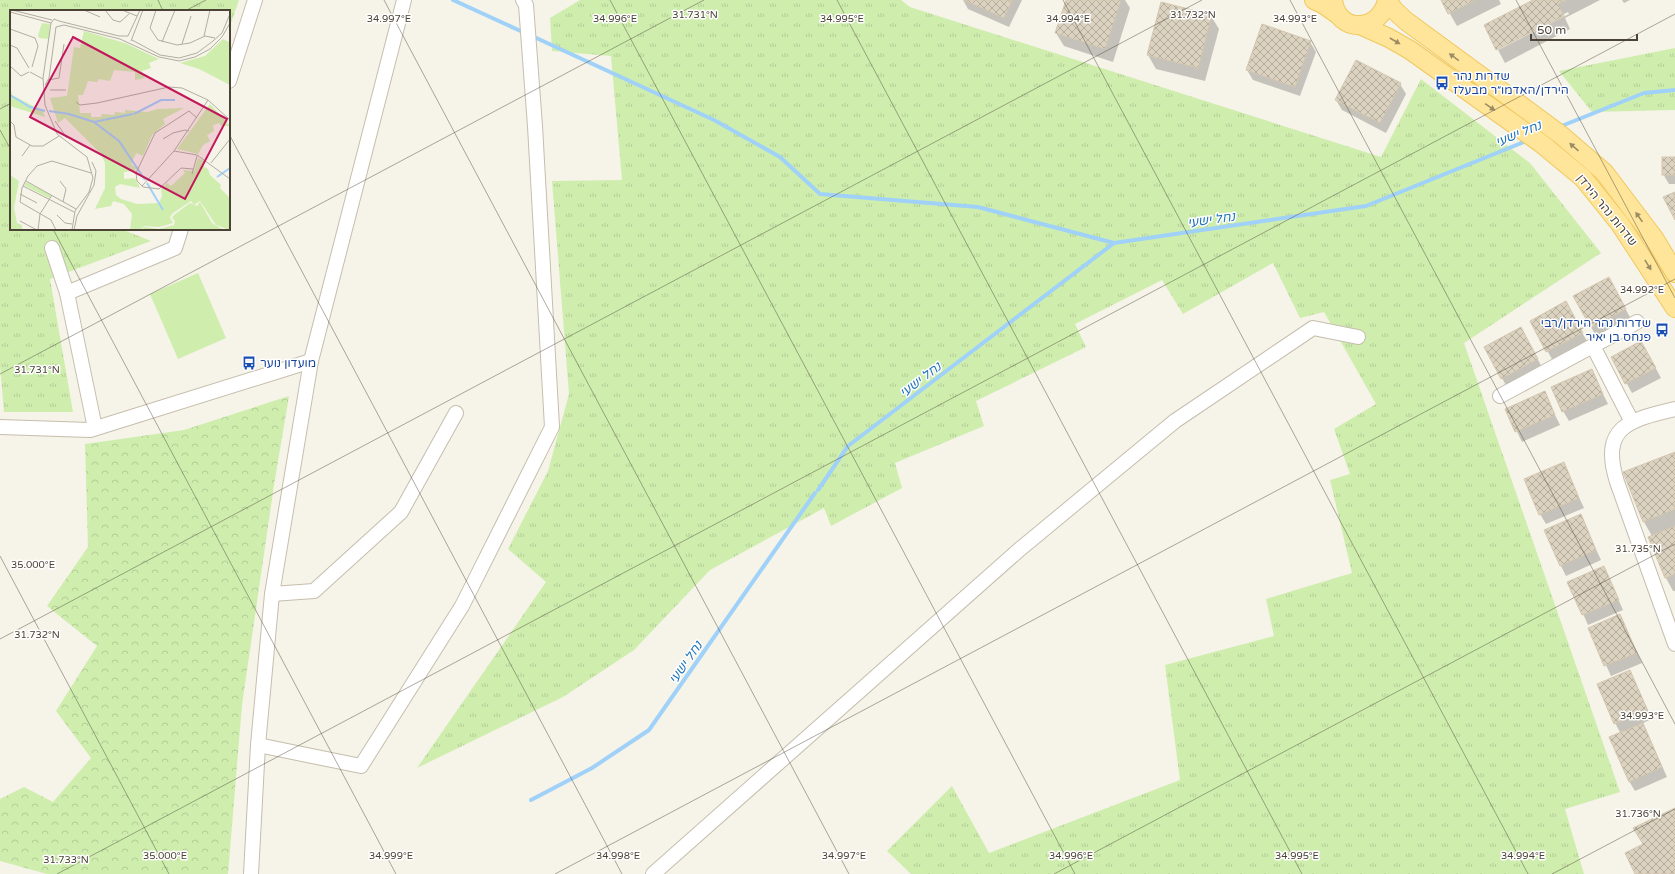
<svg xmlns="http://www.w3.org/2000/svg" width="1675" height="874" viewBox="0 0 1675 874" font-family="'Varela Round','Noto Sans Hebrew',sans-serif">
<style>
.grass{fill:url(#grass-tufts)}
.forest{fill:url(#forest-crowns)}
.pitch{fill:#cfeeae}
.shadow{fill:#0003}
.lines{fill:none;stroke-linecap:round;stroke-linejoin:round}
.stream{stroke:#a0d1f8;stroke-width:4}
.building{fill:url(#building-cross-hatch);stroke:#d5c7b0}
.minor-casing{stroke:#c6bead;stroke-width:16}
.major-casing{stroke:#f0c85d;stroke-width:20}
.minor{stroke:#fff;stroke-width:14}
.major{stroke:#ffe599;stroke-width:18}
.oneway{fill:#9c8c63}
.ticks{fill:none;stroke:#4b4336;stroke-width:1;stroke-opacity:0.45}
.labels{text-anchor:middle;stroke-width:3;stroke-linejoin:round;paint-order:stroke}
.transit-label{font-size:12px;fill:#164399;stroke:#fff;text-anchor:start}
.street-label{font-size:12px;fill:#4b4336;stroke:#fff}
.water-label{font-size:13px;font-style:italic;fill:#2276ba;stroke:#fff}
.inset-river{fill:none;stroke:#a0d1f8;stroke-width:2}
.inset-road{fill:none;stroke:#b2ada1;stroke-width:1}
.view{fill:#c2185b;fill-opacity:0.15;stroke:#c2185b;stroke-width:2}
.inset-edge{fill:none;stroke:#4b4336;stroke-width:2}
.ticks-label{font-size:10px;text-anchor:middle;fill:#4b4336;stroke:#fff;stroke-width:3;stroke-linejoin:round;paint-order:stroke}
</style>
<defs>
<pattern id="grass-tufts" width="24" height="20" patternUnits="userSpaceOnUse"><rect width="24" height="20" fill="#cfeeae"/><path d="M3 7l-1-3M5 7V3M7 7l1-3M15 17l-1-3M17 17v-4M19 17l1-3" fill="none" stroke="#b3cd96"/></pattern>
<pattern id="forest-crowns" width="20" height="18" patternUnits="userSpaceOnUse"><rect width="20" height="18" fill="#cfeeae"/><path d="M2 6a3 3 0 1 1 6 0M12 15a3 3 0 1 1 6 0" fill="none" stroke="#b3cd96"/></pattern>
<pattern id="building-cross-hatch" width="8" height="8" patternUnits="userSpaceOnUse"><rect width="8" height="8" fill="#dcd2c0"/><path d="M0 0l8 8M0 8l8-8" fill="none" stroke="#b4ac9d"/></pattern>
</defs>
<rect width="100%" height="100%" fill="#f6f3e9"/>
<!-- grass -->
<g class="grass">
<path d="M0 0H239L229 29V11H11V229H121L151 241 50 279 73 412H4L0 366Z"/>
<path d="M580 0H901L910 7 1381 157 1421 79 1530 163 1601 253 1464 343 1620 792 1565 809 1584 874H911L887 851 952 786 989 853 1180 780 1165 665 1274 636 1266 599 1352 573 1330 480 1350 474 1334 429 1376 404 1324 312 1300 318 1273 263 1183 314 1162 280 1075 324 1086 347 976 401 984 426 895 463 902 488 831 526 824 508 710 570 634 650 563 697 417 768 546 582 508 549 548 471 569 394 552 181 622 180 611 56 552 51 550 18Z"/>
<path d="M1675 48V110L1592 112 1559 71Z"/>
</g>
<!-- forest -->
<path class="forest" d="M289 396 274 485 242 705 228 874H47L0 861V799L24 787 53 802 91 758 56 711 97 646 47 606 88 547 85 444 184 430Z"/>
<!-- pitch -->
<path class="pitch" d="M198 273 226 338 178 359 150 294Z"/>
<!-- shadow -->
<g class="shadow">
<path d="M963 0H1022L1009 27 968 9Z"/>
<path d="M1067 0H1125L1130 8 1113 62 1064 46 1056 33Z"/>
<path d="M1442 0H1499L1501 4 1457 26Z"/>
<path d="M1535 0H1600L1565 18 1570 29 1505 63 1498 50 1569 14 1568 12 1497 49Z"/>
<path d="M1622 0H1630L1624 3Z"/>
<path d="M1211 16 1219 29 1205 81 1156 69 1148 55Z"/>
<path d="M1310 42 1316 52 1300 96 1253 80 1247 70Z"/>
<path d="M1356 62 1400 84 1406 94 1386 133 1342 110 1336 100Z"/>
<path d="M1675 158V184H1669L1663 174Z"/>
<path d="M1614 288 1631 319 1597 338 1575 297Z"/>
<path d="M1571 313 1588 343 1553 361 1531 321Z"/>
<path d="M1526 338 1543 369 1508 389 1485 347Z"/>
<path d="M1647 352 1661 378 1632 393 1612 357Z"/>
<path d="M1591 370 1608 404 1569 421 1563 411Z"/>
<path d="M1544 393 1560 425 1522 442 1506 409Z"/>
<path d="M1675 453V591H1673L1666 578 1649 537 1652 536 1644 522Z"/>
<path d="M1563 463 1584 508 1546 524 1540 514Z"/>
<path d="M1580 515 1601 560 1566 576 1561 566Z"/>
<path d="M1604 567 1623 610 1588 625 1569 582Z"/>
<path d="M1620 615 1642 663 1611 676 1589 628Z"/>
<path d="M1630 671 1652 719 1643 723 1667 777 1635 791 1629 781 1621 734 1615 723Z"/>
</g>
<g class="lines">
<!-- stream -->
<g class="stream">
<path d="M453 0 525 33"/>
<path d="M532 36 714 120 780 157 820 194 978 207 1114 243"/>
<path d="M1559 127 1644 93 1675 90"/>
<path d="M818 490 848 446 1114 243 1366 206 1529 140"/>
<path d="M531 800 592 768 649 730 815 493"/>
</g>
</g>
<!-- building -->
<g class="building">
<path d="M964 0H1012L1004 18Z"/>
<path d="M1066 0H1121L1105 49 1055 33Z"/>
<path d="M1441 0H1475L1448 14Z"/>
<path d="M1533 0H1566L1558 4 1564 16 1496 50 1484 25Z"/>
<path d="M1161 2 1212 15 1198 68 1147 55Z"/>
<path d="M1262 24 1311 41 1295 87 1246 70Z"/>
<path d="M1356 60 1401 83 1380 123 1335 100Z"/>
<rect x="1662" y="157" width="13" height="18"/>
<path d="M1675 192V220L1663 197Z"/>
<path d="M1609 277 1626 309 1591 328 1573 296Z"/>
<path d="M1566 301 1583 333 1546 352 1530 321Z"/>
<path d="M1521 327 1538 359 1501 379 1484 347Z"/>
<path d="M1641 341 1656 368 1625 384 1611 357Z"/>
<path d="M1592 369 1603 394 1562 412 1551 387Z"/>
<path d="M1545 391 1555 415 1515 432 1505 409Z"/>
<path d="M1675 452V509L1643 522 1623 472Z"/>
<path d="M1564 462 1579 498 1539 515 1524 479Z"/>
<path d="M1581 514 1596 550 1560 566 1544 530Z"/>
<path d="M1675 526V574L1665 578 1648 537Z"/>
<path d="M1604 566 1619 600 1582 615 1567 582Z"/>
<path d="M1620 614 1637 653 1604 666 1588 628Z"/>
<path d="M1630 670 1647 709 1614 724 1597 684Z"/>
<path d="M1643 723 1662 767 1629 782 1609 737Z"/>
<path d="M1675 808V874H1635L1625 853 1643 844 1633 828Z"/>
</g>
<g class="lines">
<!-- minor casing -->
<g class="minor-casing">
<g id="minor">
<path d="M229 81 255 0"/>
<path d="M52 248 67 293 95 428"/>
<path d="M67 293 175 248 181 229"/>
<path d="M1593 346 1632 422"/>
<path d="M1500 396 1637 322"/>
<path d="M1675 409C1628 420 1600 427 1617 482L1675 644"/>
<path d="M0 427 90 430 311 361"/>
<path d="M272 594 314 591 401 512 456 413"/>
<path d="M258 745 361 766 462 606 552 427 535 126 526 5 523 0"/>
<path d="M251 874 258 745 272 594 311 361 404 0"/>
<path d="M653 874 1020 549 1175 421 1313 328 1358 337"/>
</g>
</g>
<!-- major casing -->
<g class="major-casing">
<g id="major">
<path d="M1314 0 1323 4 1337 14"/>
<path d="M1333 0C1337 34 1380 33 1387 0"/>
<path d="M1387 0 1394 10 1406 21 1561 135 1604 172 1654 238 1675 273"/>
<path d="M1360 25 1389 38 1410 50 1542 144 1583 178 1620 224 1675 308"/>
</g>
</g>
<!-- minor -->
<use href="#minor" class="minor"/>
<!-- major -->
<use href="#major" class="major"/>
</g>
<!-- one-way arrows -->
<defs><path id="oneway-solid" d="M-6-.8H1V-3.2L6.5 0L1 3.2V.8H-6Z"/></defs>
<g class="oneway">
<use href="#oneway-solid" transform="translate(1395 41) rotate(30)"/>
<use href="#oneway-solid" transform="translate(1454 57) rotate(-144)"/>
<use href="#oneway-solid" transform="translate(1490 107) rotate(35)"/>
<use href="#oneway-solid" transform="translate(1574 147) rotate(-139)"/>
<use href="#oneway-solid" transform="translate(1639 217) rotate(-125)"/>
<use href="#oneway-solid" transform="translate(1648 265) rotate(58)"/>
</g>
<!-- ticks -->
<path class="ticks" d="M158 0 163 11M384 0 849 874M610 0 1075 874M837 0 1302 874M1063 0 1528 874M1290 0 1675 724M1516 0 1675 298M185 11 206 0M0 109 11 103M0 130 11 150M229 134 622 874M53 229 396 874M0 374 704 0M0 556 169 874M0 639 1202 0M57 874 1675 14M555 874 1675 279M1054 874 1675 544M1552 874 1675 809"/>
<!-- icons -->
<defs>
<g id="bus-bare" transform="scale(1.08)"><path d="M-5-6H5V4H4V6H2V4H-2V6H-4V4H-5ZM-3.5-4V0h7V-4ZM-3.5 1.2v1.5H-2V1.2ZM2 1.2v1.5H3.5V1.2Z" fill="#1a4fb4" stroke="#fff" stroke-width="2.5" paint-order="stroke"/></g>
</defs>
<g fill-rule="evenodd">
<use href="#bus-bare" x="1442" y="83"/>
<use href="#bus-bare" x="1662" y="330"/>
<use href="#bus-bare" x="249" y="363"/>
</g>
<g class="labels">
<!-- transit labels -->
<g class="transit-label">
<text x="1453" y="80">שדרות נהר<tspan x="1453" dy="14">הירדן/האדמו״ר מבעלז</tspan></text>
<text x="1651" y="327" text-anchor="end">שדרות נהר הירדן/רבי<tspan x="1651" dy="14">פנחס בן יאיר</tspan></text>
<text x="260" y="367">מועדון נוער</text>
</g>
<!-- street labels -->
<g class="street-label">
<text transform="translate(1607 210) rotate(51)" y="4">שדרות נהר הירדן</text>
</g>
<!-- water labels -->
<g class="water-label">
<text transform="translate(1518 133) rotate(-22)" y="5">נחל ישעי</text>
<text transform="translate(1211 219) rotate(-8)" y="5">נחל ישעי</text>
<text transform="translate(920 379) rotate(-37)" y="5">נחל ישעי</text>
<text transform="translate(685 662) rotate(-55)" y="5">נחל ישעי</text>
</g>
</g>
<!-- overview -->
<g transform="translate(10 10)">
<rect width="220" height="220" fill="#f6f3e9"/>
<path d="M32 13 40 14 39 29 29 28 28 25ZM74 21 115 33 149 49 139 53 141 58 132 61 135 68 125 70V62L104 60 100 71 89 69 87 72 78 71 73 85H68L70 103H81V107H91L92 104 104 105 105 102 115 103V100L137 102 148 99 174 98 153 109 155 114 142 125 133 146 126 143 121 154 126 158 125 161 114 162V169L125 168 130 178 110 174 105 177 106 185 111 189 127 194 149 193 152 186 151 179 157 173 161 176 175 163 173 160 184 161 188 148 194 151 193 156 198 159 200 165 211 175 210 178 220 188V220L206 215 190 191 184 195 181 191 163 203 160 207 163 213 149 217 134 216 131 220H120L122 204 114 194 103 191 101 196 85 199 95 178V153L91 144 55 108 48 113 40 88 57 86 64 37 70 38ZM213 29 219 32 220 38V75L189 59 170 53 195 46ZM0 76 2 85 33 101 35 107 0 96ZM0 165 9 171 4 198 7 213 12 215V220H0ZM16 172 41 185 39 188 14 175Z" fill="#cfeeae"/>
<path d="M200 94 220 116H211L209 113 203 115 204 121 197 125 200 131 193 135 188 144 167 139ZM190 192 202 213 214 220H132L134 217 149 219 164 215 165 211 162 208 164 205 180 193 187 196Z" fill="#cfeeae"/>
<path class="inset-river" d="M0 85 20 97 35 101M39 101 59 104 84 112 123 104M124 104 151 90H165M84 112 109 131 135 170M207 167 220 158M137 173 153 200"/>
<path class="inset-road" d="M2 0 42 10M74 0 90 7M95 0 103 10 110 12 119 4M112 0 127 6M146 0 140 18 148 30 167 35 180 33 195 26 205 28M0 2 41 13M49 11 44 9 41 13 33 68 35 95 47 124 77 147 83 168 79 182 65 201 62 220M49 11 109 26H118M46 17 54 15 110 29 149 47 169 51 185 47 200 39 212 27 220 13M0 19 25 28 28 36 22 57M118 26 130 0M194 26 200 0M122 30 150 45 169 48 187 43 203 31M121 31 133 0M203 31 212 23 220 4M152 32 165 0M172 34 181 6M0 35 7 38 19 58M0 56 11 66 19 62M20 62 33 69M38 70 49 68 54 34M35 75 39 68 46 17M40 80H56M66 92 70 95 87 93 159 77 172 78 198 90 220 110M0 111 4 115 6 127 22 136H33L49 126M45 111 57 128M153 129 163 123 175 120 179 121M164 141 187 145 220 169M12 146 20 135M201 153 220 129M183 159 171 158 149 179 133 177 127 171 126 163 145 123 179 101 187 108M182 164 187 146M16 171 66 199M50 171 56 179 53 192M13 176 64 202M132 176 164 141 198 90M10 184 27 193M47 205 55 213 62 214M10 211 27 220M28 220 30 204 42 185M46 220 41 210 10 192 12 178 18 166 27 156 42 151 81 163M64 220 67 206 84 175 86 161 82 152"/>
<path class="view" d="M63 27 217 109 175 189 20 107Z"/>
<rect width="220" height="220" class="inset-edge"/>
</g>
<g class="ticks-label">
<text x="695" y="18">31.731°N</text>
<text x="1193" y="18">31.732°N</text>
<text x="389" y="22">34.997°E</text>
<text x="615" y="22">34.996°E</text>
<text x="1068" y="22">34.994°E</text>
<text x="842" y="22">34.995°E</text>
<text x="1295" y="22">34.993°E</text>
<text x="1642" y="293">34.992°E</text>
<text x="37" y="373">31.731°N</text>
<text x="1638" y="552">31.735°N</text>
<text x="33" y="568">35.000°E</text>
<text x="37" y="638">31.732°N</text>
<text x="1642" y="719">34.993°E</text>
<text x="1638" y="817">31.736°N</text>
<text x="165" y="859">35.000°E</text>
<text x="391" y="859">34.999°E</text>
<text x="618" y="859">34.998°E</text>
<text x="844" y="859">34.997°E</text>
<text x="1071" y="859">34.996°E</text>
<text x="1297" y="859">34.995°E</text>
<text x="1523" y="859">34.994°E</text>
<text x="66" y="863">31.733°N</text>
</g>
<!-- scale -->
<path d="M1531 34v6h106v-6" fill="none" stroke="#4b4336" stroke-width="2"/>
<text x="1537" y="34" font-size="12" fill="#4b4336" stroke="#ffffff" stroke-width="3" paint-order="stroke">50 m</text>
</svg>
